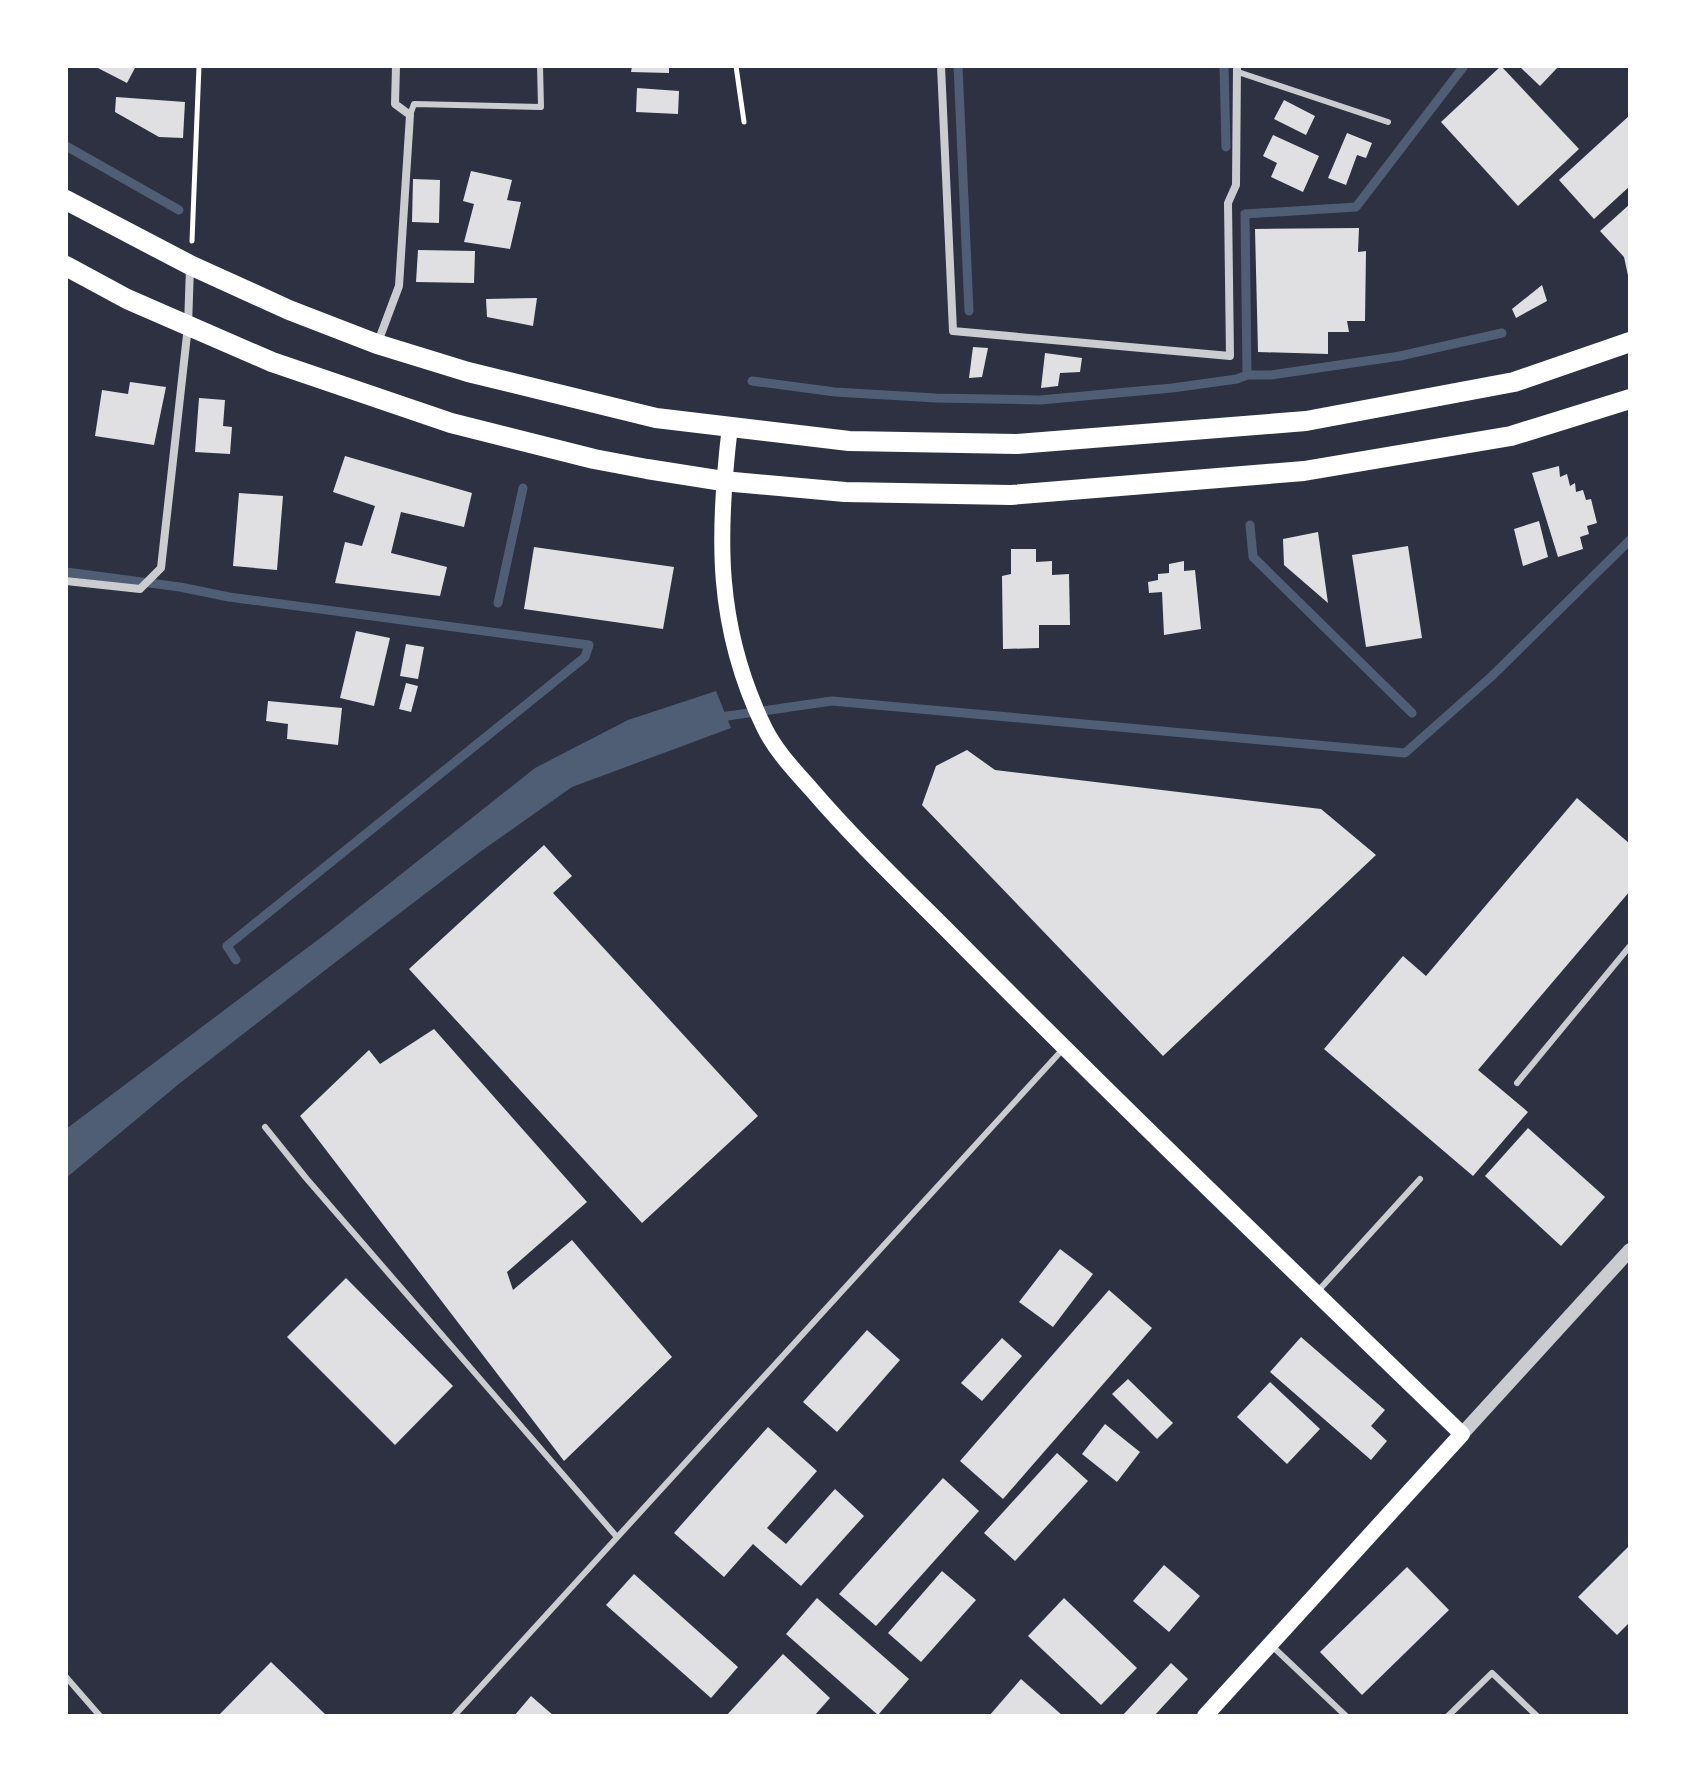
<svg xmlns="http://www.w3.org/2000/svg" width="1696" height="1782" viewBox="0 0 1696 1782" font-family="Karla,sans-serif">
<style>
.water{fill:#4f5d75}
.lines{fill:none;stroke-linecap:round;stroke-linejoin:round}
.stream{stroke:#4f5d75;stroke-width:9}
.building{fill:#e0e0e3}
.path{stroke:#fff;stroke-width:5}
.service{stroke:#caccd0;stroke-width:6}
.minor{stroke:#caccd0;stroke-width:8}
.tertiary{stroke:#caccd0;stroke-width:14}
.secondary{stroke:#fff;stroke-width:16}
.trunk{stroke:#fff;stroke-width:20}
</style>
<rect width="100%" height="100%" fill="#2d3142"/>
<!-- water -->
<path class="water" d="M716 691 731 728 572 787 480 852 337 961 180 1083 66 1178V1129L327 933 535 768 628 720Z"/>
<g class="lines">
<!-- stream -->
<g class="stream">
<path d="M958 66 969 311"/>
<path d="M1224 66 1226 147"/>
<path d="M66 146 179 210"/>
<path d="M1247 375 1245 214 1356 207 1464 66"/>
<path d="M752 381 835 392 936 398 1040 400 1172 388 1237 379 1247 375H1271L1400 356 1502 333"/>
<path d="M1250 525 1253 557 1412 713"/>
<path d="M66 572 180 587 229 597 589 645 585 657 227 946 236 960"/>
<path d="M498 603 523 488"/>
<path d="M714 718 832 701 1405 753 1492 676 1630 540"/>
</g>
</g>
<!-- building -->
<g class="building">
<path d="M94 66H136L127 83Z"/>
<path d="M632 66H669V73L631 72Z"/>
<path d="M1501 66 1579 149 1518 206 1441 122Z"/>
<path d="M1519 66H1559L1540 86Z"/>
<path d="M637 88 679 91 678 114 636 112Z"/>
<path d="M116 97 185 102 183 138 159 137 115 112Z"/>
<path d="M1284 100 1315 116 1306 135 1274 119Z"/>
<path d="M1630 115V186L1594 219 1559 180Z"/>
<path d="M1347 133 1372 143 1366 158 1357 155 1346 185 1328 178Z"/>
<path d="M1273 135 1319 156 1303 192 1271 177 1277 163 1263 156Z"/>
<path d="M471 171 512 180 507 200 521 202 510 249 464 242 474 204 463 201Z"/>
<path d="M413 179 440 180 439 223 412 222Z"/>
<path d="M1630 204V279L1629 280 1624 257 1600 231Z"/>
<path d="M1359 228 1358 252 1366 251 1365 321H1347L1349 332H1328V354L1258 352 1255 229Z"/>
<path d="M418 250 475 251 474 283 416 282Z"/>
<path d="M1542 285 1547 301 1516 318 1512 309Z"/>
<path d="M537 298 533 326 487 317 486 299Z"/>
<path d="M973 347 988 348 982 377 969 378Z"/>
<path d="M1045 353 1082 358 1080 372 1060 373 1058 386 1041 388Z"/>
<path d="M130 382 166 387 154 445 95 436 102 390 128 394Z"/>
<path d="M199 398 225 400 223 426 232 427 230 454 195 452Z"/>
<path d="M345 456 472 493 464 527 401 512 391 553 447 567 440 596 335 583 345 542 362 546 375 506 333 492Z"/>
<path d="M1559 466 1560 477 1567 474 1570 486 1575 483 1576 492 1583 490 1586 500 1591 499 1597 523 1587 526 1589 534 1580 537 1583 549 1558 557 1532 473Z"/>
<path d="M239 493 283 496 277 570 233 566Z"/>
<path d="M1539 521 1548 557 1523 566 1514 529Z"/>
<path d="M1318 532 1328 603 1284 565 1283 539Z"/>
<path d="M1408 546 1422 638 1366 647 1352 555Z"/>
<path d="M534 547 674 567 663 629 524 609Z"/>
<path d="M1011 549H1036V562L1052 561V575L1069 574 1070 625H1039V648L1003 649 1002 576 1011 574Z"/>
<path d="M1184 561V571L1195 570 1201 629 1164 635 1162 592 1149 593 1148 582 1158 580V574L1169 573V564Z"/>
<path d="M356 631 390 638 374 706 340 698Z"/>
<path d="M406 644 424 647 418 679 400 676Z"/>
<path d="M406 683 418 686 411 712 399 709Z"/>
<path d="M268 701 342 708 338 745 287 739 288 724 266 721Z"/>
<path d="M967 750 995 770 1321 809 1376 855 1163 1056 922 805 936 766Z"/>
<path d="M1577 798 1630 844V891L1478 1070 1528 1112 1473 1176 1324 1049 1403 956 1426 976Z"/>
<path d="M544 845 572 876 553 893 758 1116 642 1223 409 969Z"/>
<path d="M434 1029 587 1202 507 1272 513 1290 572 1240 672 1357 564 1461 300 1116 369 1050 380 1064Z"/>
<path d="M1528 1128 1605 1197 1561 1246 1485 1176Z"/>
<path d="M1060 1249 1093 1274 1053 1327 1019 1302Z"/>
<path d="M346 1278 453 1386 395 1445 287 1337Z"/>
<path d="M1109 1290 1152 1328 1003 1499 960 1461Z"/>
<path d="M867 1330 900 1360 837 1432 803 1402Z"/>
<path d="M1301 1337 1385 1410 1371 1426 1387 1441 1371 1460 1270 1372Z"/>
<path d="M1002 1338 1022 1356 982 1401 961 1383Z"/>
<path d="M1128 1379 1173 1423 1157 1439 1112 1394Z"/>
<path d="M1270 1382 1320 1429 1287 1464 1237 1417Z"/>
<path d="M1105 1424 1140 1452 1117 1482 1082 1454Z"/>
<path d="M768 1427 817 1471 767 1528 786 1544 835 1489 864 1516 801 1586 753 1544 724 1577 674 1533Z"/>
<path d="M1057 1453 1088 1481 1015 1561 984 1533Z"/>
<path d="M943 1478 979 1511 876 1626 839 1594Z"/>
<path d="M1630 1545V1622L1617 1635 1578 1597Z"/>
<path d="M1164 1565 1200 1596 1169 1632 1133 1601Z"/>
<path d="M1407 1567 1449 1610 1362 1695 1320 1652Z"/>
<path d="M942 1571 976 1600 921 1662 888 1633Z"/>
<path d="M634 1574 738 1667 711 1698 606 1605Z"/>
<path d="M817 1598 909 1679 878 1715 786 1634Z"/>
<path d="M1064 1598 1137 1668 1101 1705 1028 1636Z"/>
<path d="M783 1654 830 1698 814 1716H726Z"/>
<path d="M271 1662 327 1716H218Z"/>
<path d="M1171 1663 1188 1679 1154 1716H1122Z"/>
<path d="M1021 1679 1063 1716H989Z"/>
<path d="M531 1696 554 1716H514Z"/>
</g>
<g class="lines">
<!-- path -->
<g class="path">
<path d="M736 66 744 122"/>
<path d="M192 241 199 66"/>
</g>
<!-- service -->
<g class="service">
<path d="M1238 72 1388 122"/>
<path d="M410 115 414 104 541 107 540 66"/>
<path d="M1517 1083 1630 946"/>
<path d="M265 1127 306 1178 617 1537"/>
<path d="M1318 1291 1420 1179"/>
<path d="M1271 1645 1346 1716"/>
<path d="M66 1677 100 1716"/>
<path d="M454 1716 1064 1048"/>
<path d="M1448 1716 1492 1673 1537 1716"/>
</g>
<!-- minor -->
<g class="minor">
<path d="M941 66 953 331 1230 356 1228 203 1236 185 1237 66"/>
<path d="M378 342 399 286 410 115 395 104 396 66"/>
<path d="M66 581 140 589 161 568 188 326 190 267"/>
</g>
<!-- tertiary -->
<path class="tertiary" d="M1462 1434 1630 1250"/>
<!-- secondary -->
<path class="secondary" d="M730 426C717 535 715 626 764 727 775 750 794 770 811 789 854 839 901 884 947 930 1116 1101 1289 1267 1462 1434L1205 1716"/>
<!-- trunk -->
<g class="trunk">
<path d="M66 200 190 265 289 310 377 344 468 372 656 418 849 441 1017 444 1306 421 1514 382 1630 342"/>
<path d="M66 266 127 299 272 362 451 423 594 459 647 469 723 481 845 492 1011 495 1304 471 1511 436 1630 399"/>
</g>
</g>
<!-- border -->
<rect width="1696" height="1782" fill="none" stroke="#ffffff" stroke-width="136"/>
</svg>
